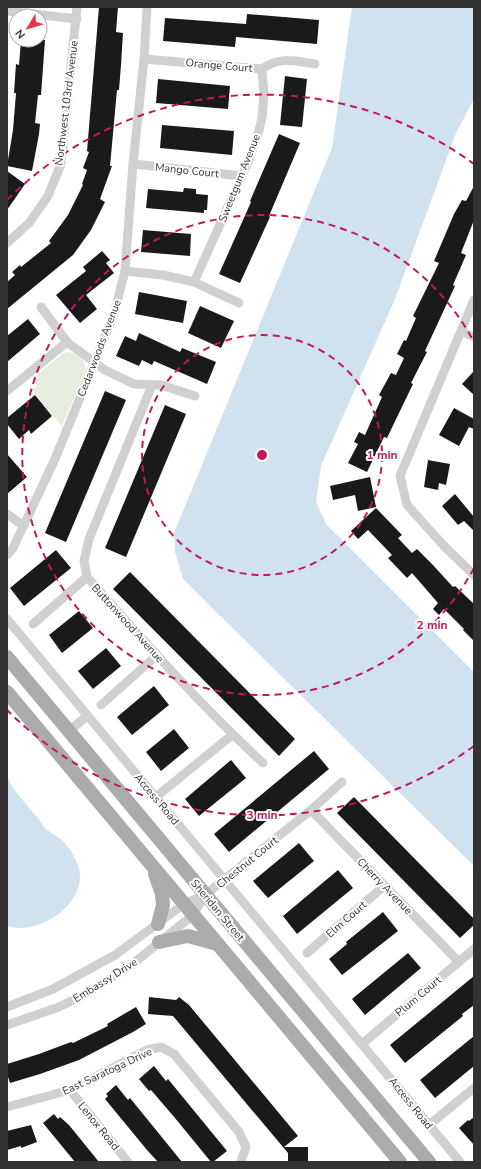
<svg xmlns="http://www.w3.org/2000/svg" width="481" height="1169" viewBox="0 0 481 1169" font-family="'Nunito Sans',sans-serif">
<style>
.green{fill:#e6ecdf}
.water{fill:#cfe2ee}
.building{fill:#1a1a1a}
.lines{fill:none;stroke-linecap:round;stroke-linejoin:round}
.street{stroke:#d0d0d0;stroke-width:9}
.primary{stroke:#ababab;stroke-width:14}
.ring{fill:none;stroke:#c2185b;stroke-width:2;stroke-dasharray:7 5}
.labels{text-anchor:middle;stroke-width:4;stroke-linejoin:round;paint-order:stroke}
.street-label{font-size:11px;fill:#333;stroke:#fff}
.centre{fill:#c2185b;stroke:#fff;stroke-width:2}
.ring-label{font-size:12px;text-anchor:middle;font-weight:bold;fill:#c2185b;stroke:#fff;stroke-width:4;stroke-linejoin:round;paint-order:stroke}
</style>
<rect width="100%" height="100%" fill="#fff"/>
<!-- green -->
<path class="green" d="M68 352C77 354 85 358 86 369L62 426 32 390 37 386 32 379 62 354Z"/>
<!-- water -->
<g class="water">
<path d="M352 7H474V99L456 133 395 299 321 466 316 502 326 524 474 672V866L183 579 175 552 174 533 332 148Z"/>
<path d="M7 777C15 793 26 804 38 818 41 823 45 829 50 832 52 834 55 835 58 837 69 845 79 862 80 875 81 908 36 936 7 926Z"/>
</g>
<!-- building -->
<g class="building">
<path d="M99 7H118L116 32 123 33 121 65 119 90H117L110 166H112L100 199 105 202 91 230 73 255 7 309V282L15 275 12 272 20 265 21 267 51 243 49 241 68 215 83 185 82 184 87 170 83 168 89 152 87 151Z"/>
<path d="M247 14 319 20 317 44 236 37 235 47 163 41 165 18 246 24Z"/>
<path d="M21 40H45L41 95H38L35 123 40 124 39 134 32 171 7 166 13 130 16 93H14L16 64 19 65Z"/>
<path d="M285 76 307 79 302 127 280 125Z"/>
<path d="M158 79 230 86 228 109 156 103Z"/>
<path d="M162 125 234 131 232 155 160 148Z"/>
<path d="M279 134 300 143 269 216 270 217 240 283 219 274 251 202 250 201Z"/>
<path d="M7 171 25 184 7 210Z"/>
<path d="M474 186V220L461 253 466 255 453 285 455 286 425 351 427 352 411 383 413 384 387 438 384 437 367 472 348 463 358 444 354 442 359 432 365 435 382 397 379 395 391 373 396 375 404 358 397 354 404 340 406 341 416 318 413 316 439 263 434 261 454 214 462 200 466 201Z"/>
<path d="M184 188 196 189V194L208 195 207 210H204V213L146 208 148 189 183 192Z"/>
<path d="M143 230 191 234 190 256 141 252Z"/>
<path d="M102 251 110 260 106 263 114 273 86 295 97 309 80 323 56 295 86 271 83 267Z"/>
<path d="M139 292 187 301 183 323 135 314Z"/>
<path d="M200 306 234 321 221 348 188 333Z"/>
<path d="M28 319 40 334 7 362V336Z"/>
<path d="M139 333 180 352 182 348 216 362 207 384 154 361 152 365 142 360 139 366 116 356 125 336 136 341Z"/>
<path d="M474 371V395L462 384Z"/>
<path d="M105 391 126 400 66 542 45 533Z"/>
<path d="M35 395 52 416 31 434 29 430 19 439 7 424V418Z"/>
<path d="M165 405 186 414 126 557 105 548Z"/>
<path d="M454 408 474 419V429L469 427 459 446 439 435Z"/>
<path d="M7 454 27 477 7 494Z"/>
<path d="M428 460 450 464 446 485 439 483 438 490 424 487Z"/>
<path d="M370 477 376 507 358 511 355 495 333 500 330 486Z"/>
<path d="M455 494 474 517V531L464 521 458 525 442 506Z"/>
<path d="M376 508 402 535 398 538 412 553 417 549 432 564 453 587 455 586 474 604V641L463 630 464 629 444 609 439 615 433 609 438 603 412 573 407 578 388 558 392 555 368 530 358 539 351 531Z"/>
<path d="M56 550 71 568 24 606 10 588Z"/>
<path d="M130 572 295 739 279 756 113 589Z"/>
<path d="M79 611 93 628 62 653 49 635Z"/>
<path d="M106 648 121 666 93 689 78 671Z"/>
<path d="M154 686 169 705 132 735 117 717Z"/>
<path d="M174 729 189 748 161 771 146 752Z"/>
<path d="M314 751 329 769 229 852 214 834Z"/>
<path d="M231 760 246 778 199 816 185 799Z"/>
<path d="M354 797 474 919V925L460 938 337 813Z"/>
<path d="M299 843 314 861 268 898 253 881Z"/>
<path d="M338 870 353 888 297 934 283 916Z"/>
<path d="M383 912 398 931 342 975 329 959 347 944 346 942Z"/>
<path d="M408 953 421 968 365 1015 352 999Z"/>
<path d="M474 976V1005L462 1014 463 1016 405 1063 390 1045Z"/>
<path d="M149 997 176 1000 179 997 189 1005 298 1136 284 1147H308V1162H288V1153L173 1016 148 1014Z"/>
<path d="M136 1007 146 1024 133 1032 79 1060 40 1074 10 1083 7 1074V1064L39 1054 71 1042 73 1043 108 1026 107 1024Z"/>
<path d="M474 1036V1066L435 1098 420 1080Z"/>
<path d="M154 1066 166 1081 168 1079 227 1151 213 1162H211L175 1118 151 1090 149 1091 139 1079Z"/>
<path d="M116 1085 128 1100 130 1098 182 1162H158L147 1150 105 1099 108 1096 106 1094Z"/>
<path d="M54 1114 58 1119 60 1117 69 1125 99 1162H75L43 1123Z"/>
<path d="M474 1117V1145L459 1128 468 1120 469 1121Z"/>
<path d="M31 1125 37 1142 21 1148V1146L7 1150V1131Z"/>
</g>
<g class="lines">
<!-- street -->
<g class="street">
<path d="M7 11 77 19"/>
<path d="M144 59 262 69C280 56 294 61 315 64"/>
<path d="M133 164 242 176"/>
<path d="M7 243 29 223 48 196 61 164 77 7"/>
<path d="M125 271 163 275 194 282 239 303"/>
<path d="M194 282 249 160 258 134 262 118 264 94 262 69"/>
<path d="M474 300 400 476 407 505 445 547 474 575"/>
<path d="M41 307 67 342 105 370 134 384 161 385 195 396"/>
<path d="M461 331 474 337"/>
<path d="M152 385 89 539 84 561 87 577C144 641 200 705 263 763"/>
<path d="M7 391 67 342"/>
<path d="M7 514 24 526"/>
<path d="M7 555 13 548 55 459 114 314 125 271 133 164 144 59 147 7"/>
<path d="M7 619 460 1162"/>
<path d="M33 624 87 577"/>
<path d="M101 705 156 656"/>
<path d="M69 731 87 716"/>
<path d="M156 797 232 735"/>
<path d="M311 810 459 962"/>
<path d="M307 953 384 886"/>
<path d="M7 1007 53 989 115 955 184 904 205 895 311 810 342 782"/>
<path d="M7 1025 59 1007 87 993 130 966 193 915 205 895"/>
<path d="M362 1044 474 949"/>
<path d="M70 1090 128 1162"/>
<path d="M7 1107 70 1090 147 1050 161 1047 174 1054 239 1132 246 1147 241 1162"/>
<path d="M429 1125 474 1088"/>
</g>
<!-- primary -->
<g class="primary">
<path d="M7 657 429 1162"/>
<path d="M7 692 400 1162"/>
<path d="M155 874 162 894 163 905 158 924"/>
<path d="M159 942 188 936 217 944"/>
</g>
</g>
<!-- distance rings -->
<g class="ring">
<circle cx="262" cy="455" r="120"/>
<path d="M474 568A240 240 0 1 1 474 342"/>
<path d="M474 746A360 360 0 0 1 7 710M7 200A360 360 0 0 1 474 164"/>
</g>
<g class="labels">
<!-- street labels -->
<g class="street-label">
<text transform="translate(219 65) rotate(5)" y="4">Orange Court</text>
<text transform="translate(66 103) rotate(-83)" y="4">Northwest 103rd Avenue</text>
<text transform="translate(187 170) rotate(6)" y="4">Mango Court</text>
<text transform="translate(239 178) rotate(-68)" y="4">Sweetgum Avenue</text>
<text transform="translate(99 348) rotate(-69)" y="4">Cedarwoods Avenue</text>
<text transform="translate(128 623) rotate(48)" y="4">Buttonwood Avenue</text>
<text transform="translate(157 799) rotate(50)" y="4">Access Road</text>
<text transform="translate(247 862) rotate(-39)" y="4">Chestnut Court</text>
<text transform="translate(385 886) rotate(46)" y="4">Cherry Avenue</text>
<text transform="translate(218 910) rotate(50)" y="4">Sheridan Street</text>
<text transform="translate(346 919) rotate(-41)" y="4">Elm Court</text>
<text transform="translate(105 980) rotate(-32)" y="4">Embassy Drive</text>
<text transform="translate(418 996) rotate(-40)" y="4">Plum Court</text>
<text transform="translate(107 1071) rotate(-25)" y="4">East Saratoga Drive</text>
<text transform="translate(411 1103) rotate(51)" y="4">Access Road</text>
<text transform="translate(99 1126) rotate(51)" y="4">Lenox Road</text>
</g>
</g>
<circle cx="262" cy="455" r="6" class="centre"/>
<g class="ring-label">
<text x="382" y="459">1 min</text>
<text x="432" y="629">2 min</text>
<text x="262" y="819">3 min</text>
</g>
<!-- border -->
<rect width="481" height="1169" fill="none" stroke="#333333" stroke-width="16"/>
<!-- north arrow -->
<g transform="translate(28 28) rotate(232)"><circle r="19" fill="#ffffff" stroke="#adadad"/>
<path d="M0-3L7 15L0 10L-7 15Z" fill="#e63946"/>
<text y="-6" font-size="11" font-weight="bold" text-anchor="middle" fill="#333333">N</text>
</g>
</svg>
